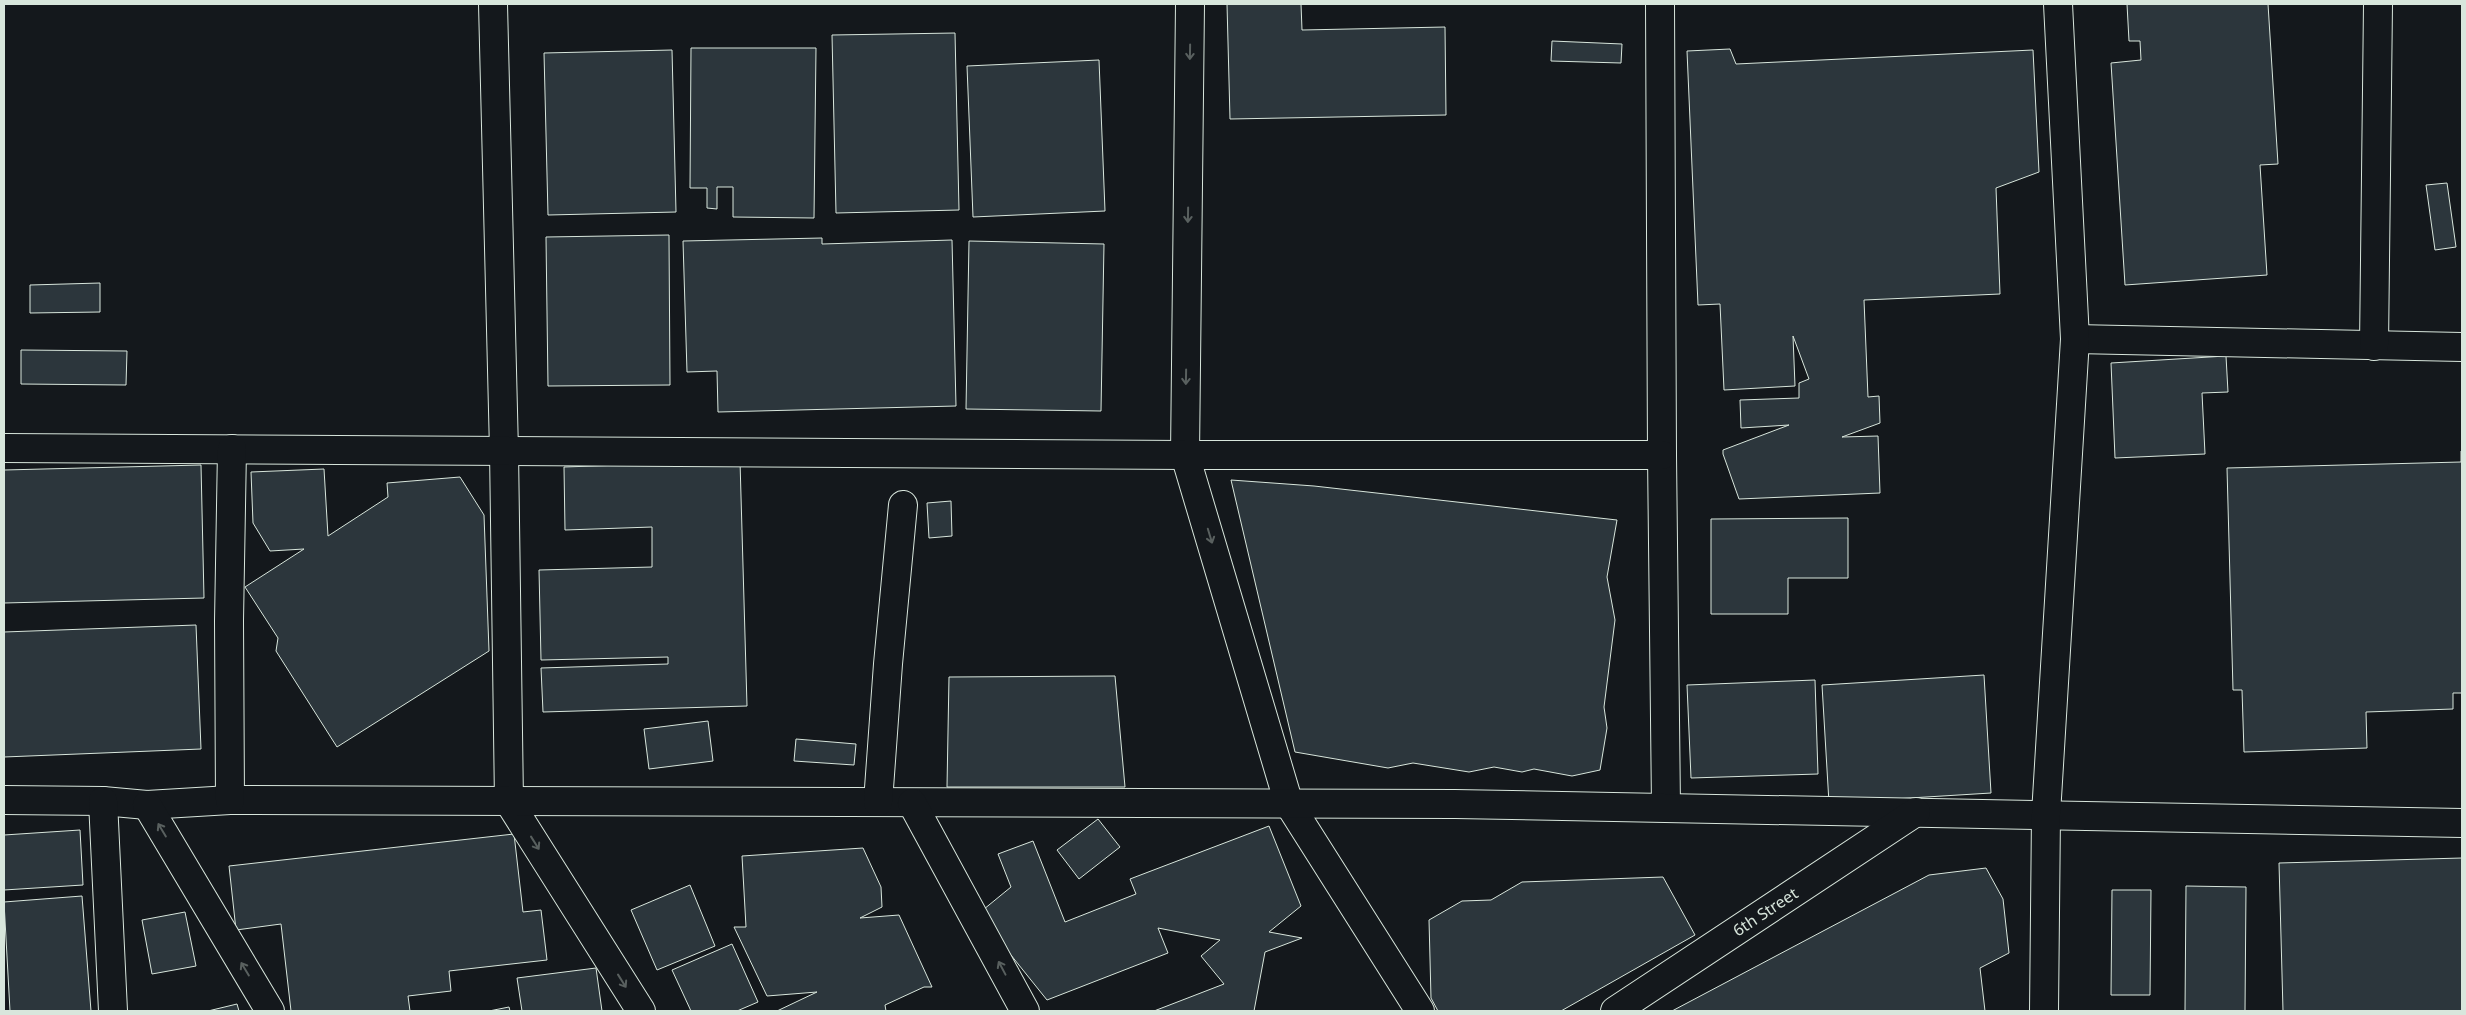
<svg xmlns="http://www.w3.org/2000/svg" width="2466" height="1015" viewBox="0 0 2466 1015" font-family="'Noto Sans',sans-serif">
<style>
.building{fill:#2c363c;stroke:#d8e6dc}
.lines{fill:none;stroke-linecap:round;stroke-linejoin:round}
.minor-casing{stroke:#d8e6dc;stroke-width:30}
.minor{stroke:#14181c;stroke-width:28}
.oneway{stroke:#59605f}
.labels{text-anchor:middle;stroke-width:4;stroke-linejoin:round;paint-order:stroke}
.street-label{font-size:16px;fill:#d8e6dc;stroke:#14181c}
</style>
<rect width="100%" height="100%" fill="#14181c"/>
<!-- building -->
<g class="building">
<path d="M1227 4H1301L1302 30 1445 27 1446 115 1230 119Z"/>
<path d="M2127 4H2268L2278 164 2260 165 2267 275 2125 285 2111 63 2141 60 2140 41H2129Z"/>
<path d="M955 33 959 210 836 213 832 35Z"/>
<path d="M1552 41 1622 44 1621 63 1551 61Z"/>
<path d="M691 48H816L814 218 733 217V187H717V209L707 208V188H690Z"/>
<path d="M1730 49 1736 64 2033 50 2039 172 1996 188 2000 294 1864 300 1868 397 1879 396 1880 423 1842 437 1878 436 1880 493 1739 499 1723 454V450L1789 425 1741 428 1740 400 1799 398V383L1809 379 1793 336 1795 386 1724 390 1720 304 1698 305 1687 51Z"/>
<path d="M672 50 676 212 548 215 544 53Z"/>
<path d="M1099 60 1105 211 973 217 967 66Z"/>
<path d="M2447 183 2456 247 2435 250 2426 185Z"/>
<path d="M669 235 670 385 548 386 546 237Z"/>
<path d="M822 238V244L952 240 956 406 718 412 717 371 687 372 683 241Z"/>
<path d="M969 241 1104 244 1101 411 966 409Z"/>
<path d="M100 283V312L30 313V285Z"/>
<path d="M21 350 127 351 126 385 21 384Z"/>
<path d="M2226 356 2228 392 2202 393 2205 454 2115 458 2111 363Z"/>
<path d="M2461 451H2462V693H2453V709L2366 712 2367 748 2244 752 2242 690H2233L2227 468 2461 462Z"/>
<path d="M740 461 747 706 543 712 541 668 668 664V657L541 660 539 570 652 567V527L565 530 564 467Z"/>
<path d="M201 465 204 598 4 603V470Z"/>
<path d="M324 469 328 536 388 497 387 483 460 477 484 515 489 651 337 747 276 651 278 638 245 587 304 549 270 551 253 523 251 472Z"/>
<path d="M1231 480 1314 486 1617 520 1607 577 1615 620 1604 707 1607 728 1600 770 1572 776 1534 769 1522 772 1494 767 1469 772 1413 763 1388 768 1295 752Z"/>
<path d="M951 501 952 536 929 538 927 503Z"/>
<path d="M1848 518V578H1788V614H1711V519Z"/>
<path d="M196 625 201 749 4 757V632Z"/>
<path d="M1984 675 1991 793 1829 803 1822 685Z"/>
<path d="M1115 676 1125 787H947L949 677Z"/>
<path d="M1815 680 1818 774 1691 778 1687 685Z"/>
<path d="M708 721 713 761 649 769 644 729Z"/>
<path d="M796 739 856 744 854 765 794 761Z"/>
<path d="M1098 819 1120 847 1079 879 1057 850Z"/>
<path d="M1269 826 1301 906 1269 932 1302 938 1265 952 1254 1011H1154L1224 984 1201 956 1220 940 1158 928 1168 953 1047 1000 978 914 1011 887 998 854 1033 841 1065 922 1136 894 1130 879Z"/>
<path d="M80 830 83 885 4 890V835Z"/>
<path d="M514 834 523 912 541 910 547 960 449 971 451 991 408 996 410 1011H291L281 924 236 930 229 866Z"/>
<path d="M863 848 881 887 882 907 860 918 899 915 932 987H924L885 1005 886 1011H777L817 992 767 996 734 927H746L742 856Z"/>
<path d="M2462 858V1011H2283L2279 863Z"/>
<path d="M1986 868 2003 899 2009 953 1980 968 1985 1011H1672L1929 875Z"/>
<path d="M1663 877 1695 935 1561 1011H1438L1431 998 1429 920 1462 901 1491 900 1522 882Z"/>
<path d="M690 885 715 946 657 970 631 910Z"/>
<path d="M2186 886 2246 887 2245 1011H2185Z"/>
<path d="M2112 890H2151L2150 995H2111Z"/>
<path d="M82 896 91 1011H10L4 902Z"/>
<path d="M185 912 196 966 152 974 142 920Z"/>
<path d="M732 944 758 1002 737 1011H691L672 970Z"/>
<path d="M596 968 602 1011H522L517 978Z"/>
<path d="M237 1004 239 1011H208Z"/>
<path d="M509 1007 510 1011H489Z"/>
</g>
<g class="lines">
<!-- minor casing -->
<g class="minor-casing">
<g id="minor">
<path d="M493 4 504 451 509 802 641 1011"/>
<path d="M1190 4 1185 455 1289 804 1420 1011"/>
<path d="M1660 4 1662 455 1666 807"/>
<path d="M2075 339 2462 347"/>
<path d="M2374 346 2378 4"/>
<path d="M4 448 1185 455H1662"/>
<path d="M4 800 103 801 147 805 230 800 1455 804 2462 823"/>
<path d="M230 800 229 621 232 449"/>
<path d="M103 801 113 1011"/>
<path d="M878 802 888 664 903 505"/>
<path d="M912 803 1025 1011"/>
<path d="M147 805 270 1011"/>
<path id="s1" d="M1615 1011 1916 812"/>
<path d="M2044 1011 2046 814 2075 339 2058 4"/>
</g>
</g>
<!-- minor -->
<use href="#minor" class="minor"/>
</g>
<!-- one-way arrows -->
<defs><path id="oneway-shaft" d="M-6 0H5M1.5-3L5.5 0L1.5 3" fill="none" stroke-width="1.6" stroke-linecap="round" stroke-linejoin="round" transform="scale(1.25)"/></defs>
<g class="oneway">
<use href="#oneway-shaft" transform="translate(1190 52) rotate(91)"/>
<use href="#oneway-shaft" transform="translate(1188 215) rotate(91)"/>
<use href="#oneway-shaft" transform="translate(1186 377) rotate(91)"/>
<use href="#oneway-shaft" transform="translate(1210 536) rotate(73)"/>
<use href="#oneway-shaft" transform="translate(162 830) rotate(-121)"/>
<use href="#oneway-shaft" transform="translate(535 843) rotate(58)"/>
<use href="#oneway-shaft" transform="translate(1002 968) rotate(-118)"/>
<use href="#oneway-shaft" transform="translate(245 969) rotate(-121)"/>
<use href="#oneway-shaft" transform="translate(622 981) rotate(58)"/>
</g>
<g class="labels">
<!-- street labels -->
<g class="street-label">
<text dy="6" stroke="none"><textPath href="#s1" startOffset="180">6th Street</textPath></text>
</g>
</g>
<!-- border -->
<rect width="2466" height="1015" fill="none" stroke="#d8e6dc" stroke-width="10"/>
</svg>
